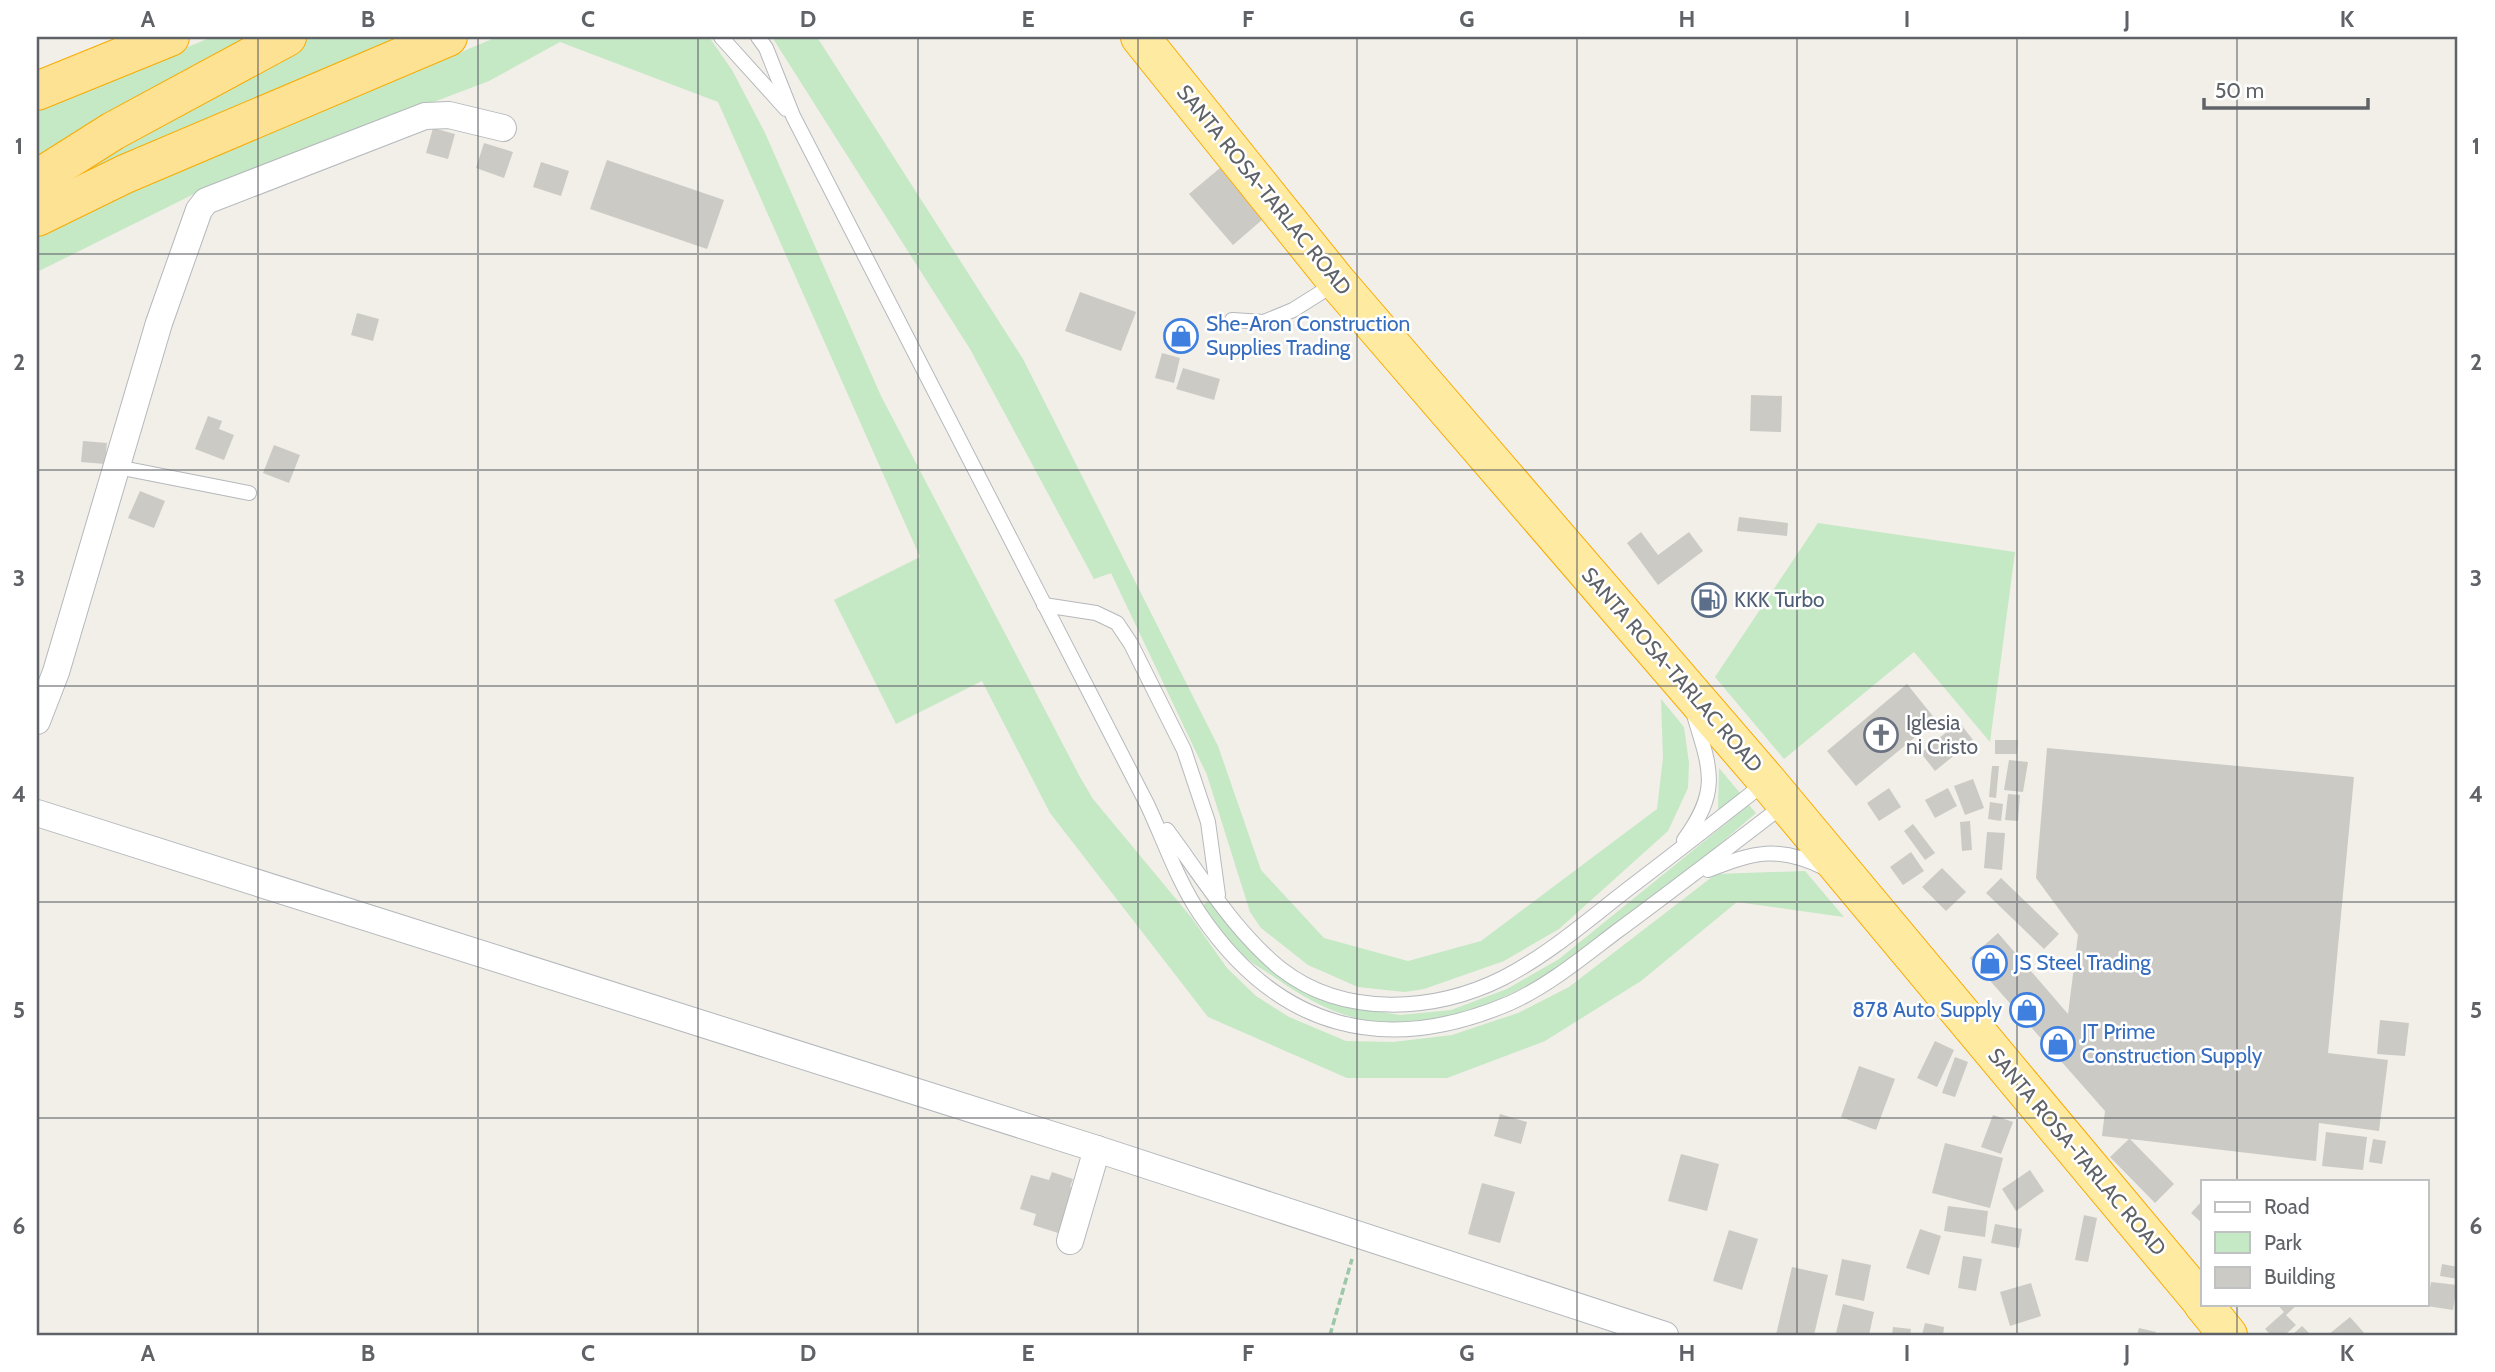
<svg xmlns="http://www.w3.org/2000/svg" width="2495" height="1372" viewBox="0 0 2495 1372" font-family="Cabin,sans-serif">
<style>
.green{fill:#c5e8c5}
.building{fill:#cccac5}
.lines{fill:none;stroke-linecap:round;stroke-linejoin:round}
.service-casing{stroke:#b5b8bc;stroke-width:16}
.minor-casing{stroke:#b5b8bc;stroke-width:28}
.trunk-casing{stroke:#f9ab00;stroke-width:40}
.motorway-casing{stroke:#f9ab00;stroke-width:40}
.path{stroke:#9cc7a9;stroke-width:3.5;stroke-dasharray:7 3.5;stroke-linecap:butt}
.service{stroke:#fff;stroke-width:14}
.minor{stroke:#fff;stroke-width:26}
.trunk{stroke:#feeaa1;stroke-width:38}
.motorway{stroke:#fde293;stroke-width:38}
.grid{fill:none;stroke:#5f6368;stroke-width:2;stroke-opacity:0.55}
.labels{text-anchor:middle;stroke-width:5;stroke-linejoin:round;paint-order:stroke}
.street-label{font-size:21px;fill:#5f6368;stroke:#fff}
.shop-label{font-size:21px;fill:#366cbe;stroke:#fff;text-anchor:start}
.service-label{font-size:21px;fill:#4e5e75;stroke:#fff;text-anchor:start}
.worship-label{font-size:21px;fill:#5b616d;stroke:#fff;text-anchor:start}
.neatline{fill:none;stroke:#5f6368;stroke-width:2.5}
.grid-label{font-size:23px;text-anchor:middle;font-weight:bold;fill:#5f6368}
</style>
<rect width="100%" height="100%" fill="#f1efe8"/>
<!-- green -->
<g class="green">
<path d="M212 37H248L37 159V109Z"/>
<path d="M311 37H409L37 195 228 81Z"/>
<path d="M497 37H709L732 70 765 133 881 396 1080 777 1093 799 1191 917 1227 968 1256 996 1289 1017 1346 1041 1393 1042 1452 1035 1518 1013 1569 987 1716 874 1805 871 1844 917 1737 902 1641 981 1545 1041 1447 1078H1347L1208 1017 1050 813 982 681 896 724 834 600 920 557 718 102 560 42 489 81 204 189 37 272V235L76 214Z"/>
<path d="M772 37H817L1023 359 1218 746 1261 870 1324 938 1408 961 1481 941 1657 809 1663 758 1661 699 1684 727 1689 763 1688 788 1668 831 1559 929 1504 961 1424 989 1405 992 1358 987 1308 965 1261 928 1250 912 1207 775 1111 573 1094 579 970 349Z"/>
<path d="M1818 523 2015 552 1990 742 1914 652 1784 759 1715 677Z"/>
<path d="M1719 768 1740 793 1718 810Z"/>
<path d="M1749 805 1756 813C1661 893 1513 1035 1380 1022 1340 1019 1306 999 1274 977 1264 970 1252 964 1243 955 1228 941 1215 923 1202 907L1212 896 1252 947 1351 1007 1400 1015 1451 1010 1507 989 1559 959Z"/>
</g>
<!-- building -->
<g class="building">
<path d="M433 128 455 134 448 159 426 153Z"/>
<path d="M484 143 513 152 504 178 476 168Z"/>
<path d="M607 160 724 200 707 249 590 209Z"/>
<path d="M541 162 569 171 561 196 533 187Z"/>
<path d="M1220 168 1263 219 1233 245 1189 194Z"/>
<path d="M1080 292 1136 312 1121 351 1065 331Z"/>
<path d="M357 313 379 319 373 341 351 335Z"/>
<path d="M1162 353 1180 358 1174 383 1155 378Z"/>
<path d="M1183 368 1220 379 1214 400 1176 389Z"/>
<path d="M1751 395 1782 396 1781 432 1750 431Z"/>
<path d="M208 416 222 421 219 429 234 435 224 460 195 449Z"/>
<path d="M83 441 107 443 105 464 81 462Z"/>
<path d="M274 445 300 455 289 483 263 473Z"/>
<path d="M140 491 165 501 154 528 128 518Z"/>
<path d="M1739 517 1788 523 1787 536 1737 531Z"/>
<path d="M1641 532 1658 555 1689 532 1703 551 1658 585 1627 543Z"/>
<path d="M1907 684 1936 720 1856 786 1827 751Z"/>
<path d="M1959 722 1973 740 1935 771 1921 753Z"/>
<path d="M1995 740H2018L2017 754H1995Z"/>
<path d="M2047 748 2354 777 2328 1053 2388 1060 2379 1131 2319 1123 2316 1161 2130 1139 2174 1184 2155 1203 2110 1157 2129 1139 2102 1136 2105 1111 1970 958 1998 933 2068 1014 2078 935 2036 878Z"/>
<path d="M2009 760 2028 762 2023 792 2004 790Z"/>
<path d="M1992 766H1999L1996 798 1989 797Z"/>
<path d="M1973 779 1984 808 1965 815 1954 786Z"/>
<path d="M1889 788 1901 807 1879 821 1867 803Z"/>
<path d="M1948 788 1957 806 1935 818 1925 800Z"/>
<path d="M2008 794 2020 795 2018 821 2005 820Z"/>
<path d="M1990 802 2003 804 2001 821 1988 819Z"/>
<path d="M1970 821 1972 850 1962 851 1960 822Z"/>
<path d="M1913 824 1935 853 1925 860 1904 831Z"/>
<path d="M1987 832 2005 833 2002 870 1984 868Z"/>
<path d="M1911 852 1924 871 1903 885 1890 867Z"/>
<path d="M1942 868 1966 892 1946 911 1922 887Z"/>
<path d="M2001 878 2059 934 2044 949 1986 893Z"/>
<path d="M2380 1020 2409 1023 2405 1056 2377 1054Z"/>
<path d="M1935 1041 1954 1050 1937 1087 1917 1078Z"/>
<path d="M1955 1057 1968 1062 1955 1097 1942 1093Z"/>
<path d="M1859 1066 1895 1079 1876 1130 1841 1117Z"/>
<path d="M1500 1114 1527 1122 1521 1144 1494 1136Z"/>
<path d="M1993 1115 2013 1122 2001 1154 1981 1147Z"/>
<path d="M2326 1132 2367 1137 2363 1170 2322 1166Z"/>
<path d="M2373 1139 2386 1141 2382 1164 2369 1162Z"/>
<path d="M1945 1143 2003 1158 1990 1208 1932 1193Z"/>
<path d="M1681 1154 1719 1164 1707 1211 1668 1201Z"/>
<path d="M2030 1170 2044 1191 2016 1211 2002 1189Z"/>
<path d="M1052 1172 1073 1179 1070 1187 1080 1190 1058 1233 1033 1225 1036 1214 1020 1209 1031 1175 1049 1180Z"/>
<path d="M1482 1183 1515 1192 1500 1243 1468 1234Z"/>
<path d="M2203 1200V1224L2191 1213Z"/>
<path d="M1948 1206 1988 1211 1985 1237 1944 1231Z"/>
<path d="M2084 1215 2097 1218 2088 1262 2075 1260Z"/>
<path d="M1995 1224 2022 1229 2019 1248 1991 1243Z"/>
<path d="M1920 1229 1941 1236 1929 1275 1906 1268Z"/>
<path d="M1729 1230 1758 1239 1742 1290 1713 1281Z"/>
<path d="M1963 1256 1982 1259 1976 1291 1958 1288Z"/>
<path d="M1842 1259 1871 1265 1864 1301 1835 1295Z"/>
<path d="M2442 1264 2458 1267V1279L2440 1276Z"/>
<path d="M1792 1267 1828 1275 1814 1335H1776Z"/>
<path d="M2431 1282 2457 1285 2453 1310 2427 1306Z"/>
<path d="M2031 1283 2041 1316 2010 1326 2000 1292Z"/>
<path d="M1843 1304 1874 1312 1869 1335 1836 1333Z"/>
<path d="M2277 1304H2298L2286 1315 2296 1325 2285 1335H2271L2265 1329 2284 1312Z"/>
<path d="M2350 1317 2366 1335H2328Z"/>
<path d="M1925 1323 1944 1327 1943 1335H1922Z"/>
<path d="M2302 1326 2311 1335H2292Z"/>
<path d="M1893 1327 1911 1329 1910 1335H1892Z"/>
<path d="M2139 1328 2156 1332 2155 1335H2137Z"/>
</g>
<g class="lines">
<!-- service casing -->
<g class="service-casing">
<g id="service">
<path d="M721 37 786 109"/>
<path d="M758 37 766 48 793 116 1147 804C1164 840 1178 882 1200 914 1278 1029 1384 1057 1510 1003 1548 986 1583 957 1616 932 1673 890 1729 847 1785 804"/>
<path d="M1232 320 1264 322 1293 310 1336 283"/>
<path d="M117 467 249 493"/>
<path d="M1044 605 1096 613 1117 623 1131 644 1184 750 1208 822 1218 895"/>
<path d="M1167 830C1202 877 1235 932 1281 969 1344 1018 1435 1012 1503 978 1548 955 1588 920 1628 889 1674 854 1720 818 1766 782"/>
<path d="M1684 840C1720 790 1711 771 1694 715"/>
<path d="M1708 870C1755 852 1778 845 1825 868"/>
</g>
</g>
<!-- minor casing -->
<g class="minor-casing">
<g id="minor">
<path d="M37 721 56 672 159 323 199 210 206 201 425 116 449 115 503 128"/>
<path d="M37 813 1097 1149 1665 1335"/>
<path d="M1070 1241 1097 1149"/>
</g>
</g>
<!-- trunk casing -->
<g class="trunk-casing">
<g id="trunk">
<path d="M1140 37 1337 282 1767 781 2203 1303"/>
<path d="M2203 1304 2228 1335"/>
</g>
</g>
<!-- motorway casing -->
<g class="motorway-casing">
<g id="motorway">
<path d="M37 91 170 37"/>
<path d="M37 179 113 131 287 37"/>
<path d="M37 217 125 174 448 37"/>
</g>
</g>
<!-- path -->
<path class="path" d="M1330 1335 1352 1259"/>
<!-- service -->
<use href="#service" class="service"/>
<!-- minor -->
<use href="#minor" class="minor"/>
<!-- trunk -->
<use href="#trunk" class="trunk"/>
<!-- motorway -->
<use href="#motorway" class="motorway"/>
</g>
<!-- grid -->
<path class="grid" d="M258 37V1335M478 37V1335M698 37V1335M918 37V1335M1138 37V1335M1357 37V1335M1577 37V1335M1797 37V1335M2017 37V1335M2237 37V1181M37 254H2458M37 470H2458M37 686H2458M37 902H2458M37 1118H2458M2237 1304V1335"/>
<!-- icons -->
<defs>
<g id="shop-ring" transform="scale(1.75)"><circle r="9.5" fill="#fff" stroke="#3f7fe0" stroke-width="1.5"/><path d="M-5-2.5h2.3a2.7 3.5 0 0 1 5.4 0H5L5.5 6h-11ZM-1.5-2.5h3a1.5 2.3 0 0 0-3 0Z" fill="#3f7fe0"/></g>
<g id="fuel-ring" transform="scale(1.75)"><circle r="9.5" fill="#fff" stroke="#5c6f8a" stroke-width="1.5"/><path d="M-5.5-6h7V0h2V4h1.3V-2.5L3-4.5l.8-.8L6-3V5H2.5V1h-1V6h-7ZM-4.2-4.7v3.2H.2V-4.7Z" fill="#5c6f8a"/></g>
<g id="church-ring" transform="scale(1.75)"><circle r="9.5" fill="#fff" stroke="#6b7280" stroke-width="1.5"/><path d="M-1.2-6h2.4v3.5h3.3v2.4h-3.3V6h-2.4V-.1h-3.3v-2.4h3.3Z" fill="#6b7280"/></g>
</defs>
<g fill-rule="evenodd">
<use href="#shop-ring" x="1181" y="336"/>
<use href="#fuel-ring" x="1709" y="600"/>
<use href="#church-ring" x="1881" y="735"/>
<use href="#shop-ring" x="1990" y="963"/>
<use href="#shop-ring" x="2027" y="1010"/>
<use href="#shop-ring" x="2058" y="1044"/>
</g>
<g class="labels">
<!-- street labels -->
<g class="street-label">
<text transform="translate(1264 190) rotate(51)" y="7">SANTA ROSA-TARLAC ROAD</text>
<text transform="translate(1672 670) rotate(49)" y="7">SANTA ROSA-TARLAC ROAD</text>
<text transform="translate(2077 1152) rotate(50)" y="7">SANTA ROSA-TARLAC ROAD</text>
</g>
<!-- shop labels -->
<g class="shop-label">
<text x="1206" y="331">She-Aron Construction<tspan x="1206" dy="24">Supplies Trading</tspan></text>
<text x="2014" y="970">JS Steel Trading</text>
<text x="2002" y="1017" text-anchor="end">878 Auto Supply</text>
<text x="2082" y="1039">JT Prime<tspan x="2082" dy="24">Construction Supply</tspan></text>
</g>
<!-- service labels -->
<g class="service-label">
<text x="1734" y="607">KKK Turbo</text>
</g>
<!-- worship labels -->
<g class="worship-label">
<text x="1906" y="730">Iglesia<tspan x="1906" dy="24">ni Cristo</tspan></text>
</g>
</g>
<!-- border -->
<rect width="2495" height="1372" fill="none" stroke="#ffffff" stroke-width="77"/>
<!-- legend -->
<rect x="2201" y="1180" width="228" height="126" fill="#ffffff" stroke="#bfc1c3" stroke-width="2"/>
<rect x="2215" y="1202" width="35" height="10" fill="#ffffff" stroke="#bfc1c3" stroke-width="2"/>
<text x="2264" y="1214" font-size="21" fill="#5f6368">Road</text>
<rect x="2215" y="1232" width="35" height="21" fill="#c5e8c5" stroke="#bfc1c3" stroke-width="2"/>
<text x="2264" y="1250" font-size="21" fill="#5f6368">Park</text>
<rect x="2215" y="1267" width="35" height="21" fill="#cccac5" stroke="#bfc1c3" stroke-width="2"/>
<text x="2264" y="1284" font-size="21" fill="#5f6368">Building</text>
<!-- scale -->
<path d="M2204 98v10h164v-10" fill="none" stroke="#5f6368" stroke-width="3.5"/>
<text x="2215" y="98" font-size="21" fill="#5f6368" stroke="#ffffff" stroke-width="5" paint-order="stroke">50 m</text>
<rect x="38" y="38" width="2418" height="1296" class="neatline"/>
<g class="grid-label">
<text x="148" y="27">A</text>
<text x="368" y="27">B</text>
<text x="588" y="27">C</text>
<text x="808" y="27">D</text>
<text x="1028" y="27">E</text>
<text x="1248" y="27">F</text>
<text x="1467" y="27">G</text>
<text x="1687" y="27">H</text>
<text x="1907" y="27">I</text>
<text x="2127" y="27">J</text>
<text x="2347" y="27">K</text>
<text x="19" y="154">1</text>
<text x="2476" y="154">1</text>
<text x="19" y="370">2</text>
<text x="2476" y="370">2</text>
<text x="19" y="586">3</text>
<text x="2476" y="586">3</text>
<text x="19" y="802">4</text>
<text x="2476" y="802">4</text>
<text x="19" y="1018">5</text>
<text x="2476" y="1018">5</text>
<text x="19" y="1234">6</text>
<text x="2476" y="1234">6</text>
<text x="148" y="1361">A</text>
<text x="368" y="1361">B</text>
<text x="588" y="1361">C</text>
<text x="808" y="1361">D</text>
<text x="1028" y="1361">E</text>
<text x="1248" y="1361">F</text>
<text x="1467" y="1361">G</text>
<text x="1687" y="1361">H</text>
<text x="1907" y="1361">I</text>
<text x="2127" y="1361">J</text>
<text x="2347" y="1361">K</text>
</g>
</svg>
